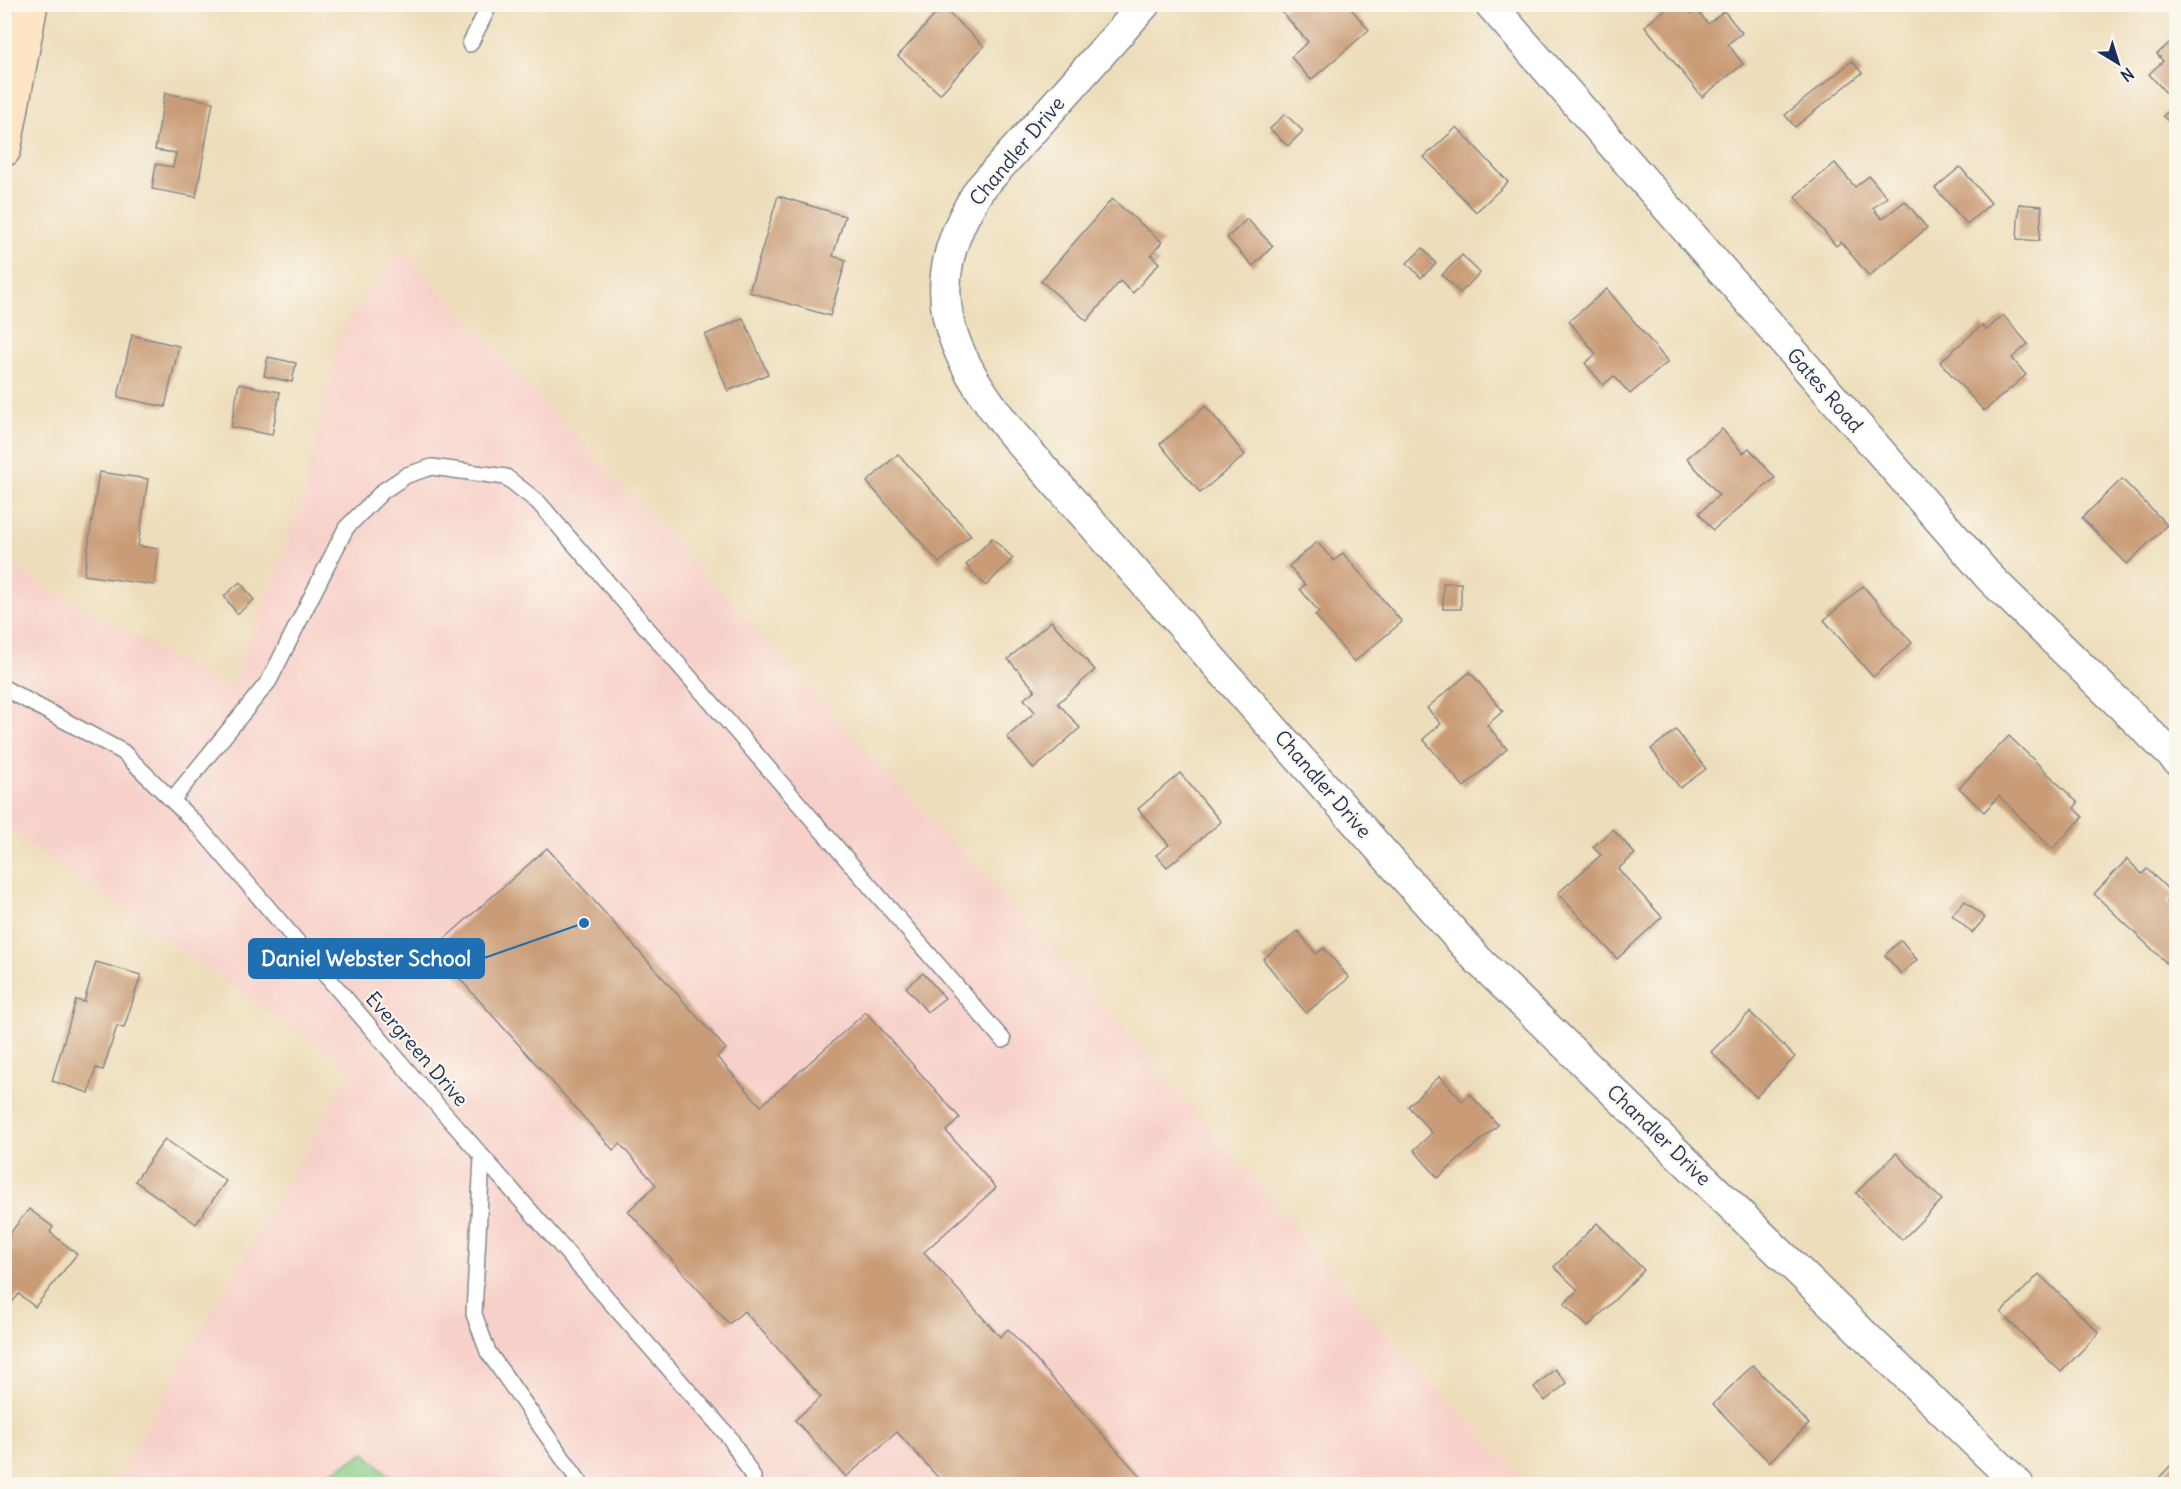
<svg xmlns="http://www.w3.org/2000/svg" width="2181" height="1489" viewBox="0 0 2181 1489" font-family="Delius,sans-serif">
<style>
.built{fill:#f7d1c9}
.green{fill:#88cc86;stroke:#527e72;stroke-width:1.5}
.building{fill:#c99b76}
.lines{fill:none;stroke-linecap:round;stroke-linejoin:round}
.service-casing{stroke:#84868c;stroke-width:18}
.minor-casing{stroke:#84868c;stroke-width:33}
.secondary-casing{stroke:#84868c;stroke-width:36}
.service{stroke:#fff;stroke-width:15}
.minor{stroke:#fff;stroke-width:30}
.secondary{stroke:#ffe4c6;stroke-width:33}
.labels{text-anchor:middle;stroke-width:4.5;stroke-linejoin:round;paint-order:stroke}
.street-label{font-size:20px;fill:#1b2f5e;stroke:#fbf7ec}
.leader{fill:none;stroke:#1f6fb2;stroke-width:2}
.callout-dot{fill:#1f6fb2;stroke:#fbf7ec;stroke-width:2}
.callout{fill:#1f6fb2;stroke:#1f6fb2;stroke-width:2}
.callout-label{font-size:21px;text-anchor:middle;font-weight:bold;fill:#fff}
</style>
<rect width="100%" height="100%" fill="#fbf7ec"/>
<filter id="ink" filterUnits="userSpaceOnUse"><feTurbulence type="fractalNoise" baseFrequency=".0167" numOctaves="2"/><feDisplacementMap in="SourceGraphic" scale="12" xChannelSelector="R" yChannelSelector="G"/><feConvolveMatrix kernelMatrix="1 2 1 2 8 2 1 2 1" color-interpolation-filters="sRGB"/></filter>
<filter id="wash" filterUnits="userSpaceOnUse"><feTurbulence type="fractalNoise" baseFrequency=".008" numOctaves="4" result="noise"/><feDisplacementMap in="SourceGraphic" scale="24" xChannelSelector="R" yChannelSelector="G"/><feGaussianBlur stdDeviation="1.35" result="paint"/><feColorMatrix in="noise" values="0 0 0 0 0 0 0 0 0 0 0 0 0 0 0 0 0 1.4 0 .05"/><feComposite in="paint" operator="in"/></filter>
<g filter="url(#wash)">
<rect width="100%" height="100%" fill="#edddba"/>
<!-- built -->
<path class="built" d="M401 248 1115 1018 1402 1352 1528 1484H113L351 1069 5 828V562L229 689 299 512 340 332Z"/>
<!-- green -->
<path class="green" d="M365 1453 399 1484H310Z"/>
<g id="blocks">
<!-- building -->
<g class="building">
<path d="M1289 4H1347L1369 30 1311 80 1291 57 1308 42 1281 11Z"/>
<path d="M1672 4H1684L1692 14 1697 10 1708 24 1724 11 1742 33 1728 44 1743 64 1702 97 1645 26Z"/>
<path d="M942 7 984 46 940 94 898 56Z"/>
<path d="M2176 37V130L2163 116 2176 104 2149 74 2163 61 2157 54Z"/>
<path d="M1852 61 1862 73 1795 127 1785 115Z"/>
<path d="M165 93 213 102 196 197 152 189 156 164 173 167 176 153 155 150Z"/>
<path d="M1285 114 1303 131 1288 146 1270 129Z"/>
<path d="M1457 127 1508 182 1476 212 1424 157Z"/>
<path d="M1835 163 1855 187 1869 176 1887 197 1873 208 1882 219 1905 201 1927 228 1869 276 1841 242 1836 246 1795 196Z"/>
<path d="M1960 167 1991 203 1967 224 1935 188Z"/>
<path d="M778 196 845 216 833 256 846 260 830 316 749 292Z"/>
<path d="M1112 199 1162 242 1151 255 1159 263 1133 293 1120 281 1087 321 1041 281Z"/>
<path d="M2019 204 2042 206 2039 241 2017 239Z"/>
<path d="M1247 219 1273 246 1253 266 1227 238Z"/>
<path d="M1423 248 1436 264 1421 278 1407 263Z"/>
<path d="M1462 255 1480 273 1460 293 1442 275Z"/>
<path d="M1607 289 1668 362 1630 394 1614 376 1603 385 1585 363 1596 354 1569 321Z"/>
<path d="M2003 315 2028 344 2012 358 2026 375 1984 411 1940 362 1982 325 1987 330Z"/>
<path d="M743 318 768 374 728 391 705 335Z"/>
<path d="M132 335 179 346 165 407 118 397Z"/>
<path d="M268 357 296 363 292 382 264 376Z"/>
<path d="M239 384 280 392 272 435 231 427Z"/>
<path d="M1206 406 1245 455 1200 493 1160 444Z"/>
<path d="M1722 429 1743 453 1749 448 1775 478 1713 530 1699 513 1719 495 1687 458Z"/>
<path d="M898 454 971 535 939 563 867 482Z"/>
<path d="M99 472 148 479 138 546 159 549 154 585 84 575Z"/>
<path d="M2122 479 2167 525 2127 564 2082 518Z"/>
<path d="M992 538 1013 558 986 586 966 565Z"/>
<path d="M1317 542 1334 561 1343 553 1402 622 1354 662 1315 615 1319 612 1300 589 1305 585 1289 566Z"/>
<path d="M240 582 254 600 237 614 224 596Z"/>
<rect x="1443" y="583" width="18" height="26"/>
<path d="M1863 586 1912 643 1873 677 1824 620Z"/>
<path d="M1051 621 1095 670 1058 703 1080 728 1034 769 1007 737 1035 712 1024 699 1035 690 1008 659Z"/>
<path d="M1470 672 1503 711 1487 725 1507 749 1464 787 1423 739 1441 724 1427 708Z"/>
<path d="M1676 730 1706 769 1680 788 1651 749Z"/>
<path d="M2009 736 2078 803 2074 808 2083 817 2052 849 1999 796 1984 812 1959 788Z"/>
<path d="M1180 773 1221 822 1167 867 1156 855 1169 845 1138 809Z"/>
<path d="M1613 829 1635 854 1618 869 1662 917 1617 959 1558 893 1601 855 1593 847Z"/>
<path d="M547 848 726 1049 717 1057 761 1106 866 1012 960 1118 946 1131 996 1188 924 1252 1000 1337 1008 1329 1147 1484H944L897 1432 846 1477 795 1420 821 1397 744 1311 729 1324 628 1211 656 1185 620 1144 613 1150 433 949Z"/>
<path d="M2127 859 2142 874 2147 869 2174 895 2167 902 2176 911V972L2094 894Z"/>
<path d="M1965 901 1985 918 1972 933 1952 915Z"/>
<path d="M1298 931 1316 954 1324 948 1349 978 1306 1013 1263 959Z"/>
<path d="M1901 940 1917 960 1901 974 1885 955Z"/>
<path d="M96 962 141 975 124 1028 117 1026 103 1070 96 1068 89 1093 52 1081 76 1000 84 1002Z"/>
<path d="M923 973 945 998 927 1012 906 987Z"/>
<path d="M1750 1012 1795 1057 1756 1097 1711 1052Z"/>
<path d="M1440 1076 1462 1101 1470 1094 1498 1125 1438 1178 1414 1150 1432 1133 1408 1106Z"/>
<path d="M165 1139 226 1181 196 1224 135 1181Z"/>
<path d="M1896 1153 1942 1200 1902 1240 1856 1193Z"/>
<path d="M29 1209 53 1227 50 1232 77 1254 35 1307 19 1294 4 1312V1241Z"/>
<path d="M1597 1223 1644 1270 1588 1327 1564 1304 1578 1290 1554 1267Z"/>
<path d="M2039 1274 2099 1333 2061 1372 2001 1313Z"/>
<path d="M1753 1365 1809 1424 1769 1462 1713 1404Z"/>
<path d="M1555 1369 1567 1383 1545 1401 1534 1387Z"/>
<path d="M2176 1460V1484H2166L2159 1478Z"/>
</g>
</g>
</g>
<g filter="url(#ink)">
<use href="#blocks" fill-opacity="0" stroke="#84868c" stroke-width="1.5"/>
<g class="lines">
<!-- service casing -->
<g class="service-casing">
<g id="service">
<path d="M470 44 490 4"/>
<path d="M4 688 123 752 199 827 430 1097 730 1438 753 1477 752 1484"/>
<path d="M172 800 269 681 346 528 383 491 407 475 432 467 506 477 538 502 1003 1040"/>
<path d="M482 1157 474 1314 488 1352 581 1484"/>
</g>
</g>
<!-- minor casing -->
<g class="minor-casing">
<g id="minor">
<path d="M1145 4 979 190C918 287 946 348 1011 432L1477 959 2018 1484"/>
<path d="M1490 4 1990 578 2176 759"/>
</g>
</g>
<!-- secondary casing -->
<g class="secondary-casing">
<path id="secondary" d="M4 150 31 4"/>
</g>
<!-- service -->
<use href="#service" class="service"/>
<!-- minor -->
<use href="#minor" class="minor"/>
<!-- secondary -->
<use href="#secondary" class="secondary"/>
</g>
</g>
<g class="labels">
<!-- street labels -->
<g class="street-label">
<text transform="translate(1017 151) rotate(-50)" y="7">Chandler Drive</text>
<text transform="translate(1825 390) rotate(49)" y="7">Gates Road</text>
<text transform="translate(1323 784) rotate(49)" y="7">Chandler Drive</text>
<text transform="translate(417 1049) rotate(49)" y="7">Evergreen Drive</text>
<text transform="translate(1659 1135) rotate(44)" y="7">Chandler Drive</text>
</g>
</g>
<!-- callouts -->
<path class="leader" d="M584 923L484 958"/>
<circle class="callout-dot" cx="584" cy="923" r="6"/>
<rect class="callout" x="249" y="939" width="235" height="39" rx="6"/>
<g class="callout-label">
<text x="366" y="966">Daniel Webster School</text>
</g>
<!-- margin -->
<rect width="2181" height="1489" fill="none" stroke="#fbf7ec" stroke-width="24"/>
<!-- north arrow -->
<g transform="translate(2118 63) rotate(142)" stroke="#fbf7ec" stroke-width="4.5" paint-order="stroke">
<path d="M0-4.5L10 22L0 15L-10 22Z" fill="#1b2f5e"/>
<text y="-9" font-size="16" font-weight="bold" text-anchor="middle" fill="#1b2f5e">N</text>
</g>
</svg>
